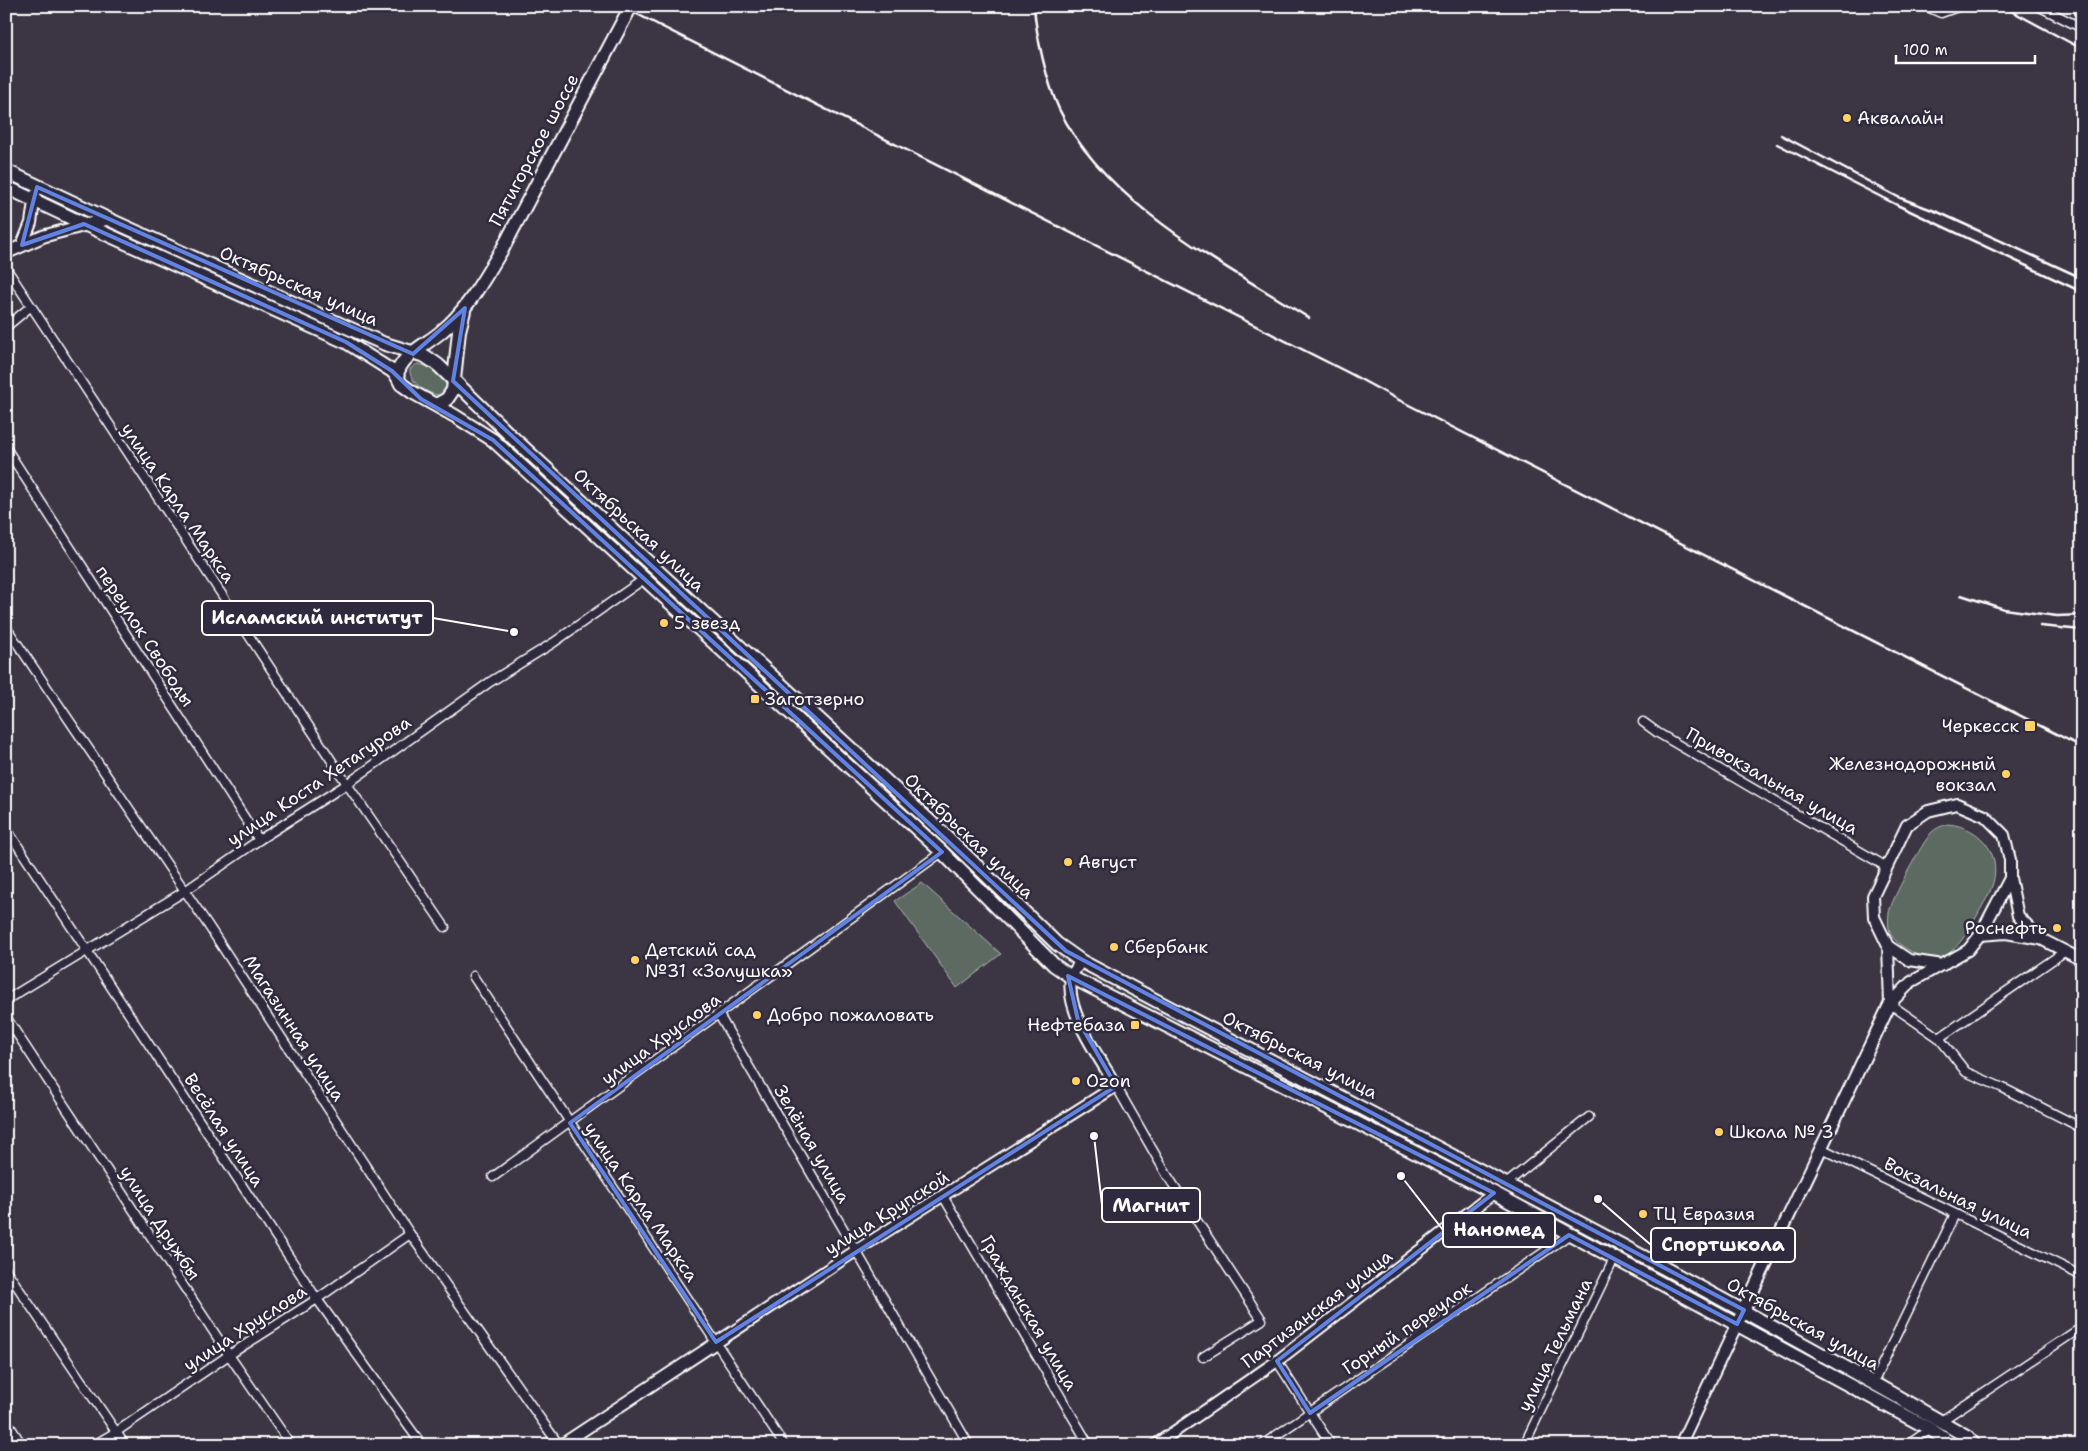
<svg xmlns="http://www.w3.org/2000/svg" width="2088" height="1451" viewBox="0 0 2088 1451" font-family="'Shantell Sans',sans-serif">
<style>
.green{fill:#5c6b62;stroke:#aeb5b0}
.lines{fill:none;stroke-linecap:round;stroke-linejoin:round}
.minor-casing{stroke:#fff;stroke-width:11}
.tertiary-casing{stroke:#fff;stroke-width:14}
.secondary-casing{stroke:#fff;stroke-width:15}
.primary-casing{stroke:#fff;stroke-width:16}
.minor{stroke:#2f2a3d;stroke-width:8}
.tertiary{stroke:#2f2a3d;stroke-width:10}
.secondary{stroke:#2f2a3d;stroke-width:11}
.primary{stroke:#2f2a3d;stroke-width:12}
.rail{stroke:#fff;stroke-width:2.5}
.primary-bridge-casing{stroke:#fff;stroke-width:16;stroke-linecap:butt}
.primary-bridge{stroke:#2f2a3d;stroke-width:12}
.marked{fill:none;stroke:#6183e4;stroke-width:4;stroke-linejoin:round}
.poi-dot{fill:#ffd166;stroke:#2f2a3d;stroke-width:2}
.labels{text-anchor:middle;stroke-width:5;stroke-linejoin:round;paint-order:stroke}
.poi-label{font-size:18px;fill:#fff;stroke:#2f2a3d;text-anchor:start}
.street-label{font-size:18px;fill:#fff;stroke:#2f2a3d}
.leader{fill:none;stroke:#fff;stroke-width:2}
.callout-dot{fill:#fff;stroke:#2f2a3d;stroke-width:2}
.callout{fill:#2f2a3d;stroke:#fff;stroke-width:2}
.callout-label{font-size:19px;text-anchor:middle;font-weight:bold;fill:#fff}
</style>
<rect width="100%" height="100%" fill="#3c3543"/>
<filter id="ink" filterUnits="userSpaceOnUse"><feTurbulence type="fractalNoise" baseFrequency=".02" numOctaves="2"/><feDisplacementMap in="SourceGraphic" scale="10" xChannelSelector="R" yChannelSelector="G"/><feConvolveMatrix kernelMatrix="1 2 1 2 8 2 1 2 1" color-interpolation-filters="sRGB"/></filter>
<g filter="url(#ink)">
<!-- green -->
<g class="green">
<path d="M417 364C429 365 446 376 447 389L441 395C429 396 408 382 410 369Z"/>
<path d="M1948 824C1982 827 2004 856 1991 889 1988 898 1981 907 1977 916 1965 937 1944 974 1915 954 1906 948 1894 943 1890 932 1888 927 1888 919 1889 913 1890 902 1923 841 1932 832 1936 828 1942 826 1948 824Z"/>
<path d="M922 883 1001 954 957 988 895 901Z"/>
</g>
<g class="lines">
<!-- minor casing -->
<g class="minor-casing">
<g id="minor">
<path d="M1925 6 1941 13 1960 6"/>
<path d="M2038 6 2082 28"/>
<path d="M6 268 347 784 445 927"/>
<path d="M6 327 30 307"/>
<path d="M6 448 259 840"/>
<path d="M6 627 206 922 410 1234 559 1445"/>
<path d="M1643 722 1658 733 1885 866"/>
<path d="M6 828 317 1299 422 1445"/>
<path d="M473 976 784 1445"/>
<path d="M6 1000 185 891 259 840 347 784 490 682 553 643 644 579"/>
<path d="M1890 1004 1939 1038 1966 1072 2003 1088 2082 1128"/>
<path d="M719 1015 969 1445"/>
<path d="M6 1017 229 1355 291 1445"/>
<path d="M1939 1038 2064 952"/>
<path d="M1116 1086 1167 1175 1262 1320 1203 1357"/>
<path d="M1821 1148 2082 1276"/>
<path d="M493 1177 942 852"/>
<path d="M1507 1183 1589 1117"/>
<path d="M943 1196 1089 1445"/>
<path d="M6 1270 125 1445"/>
<path d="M1277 1361 1331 1445"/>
<path d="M1873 1383 1955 1214"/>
<path d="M6 1420 22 1445"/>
<path d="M1941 1421 2082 1327"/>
<path d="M94 1445 116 1432 229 1355 317 1299 410 1234"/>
<path d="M1262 1445 1569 1235"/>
<path d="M1524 1445 1614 1259"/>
<path d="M1908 1445 1930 1429"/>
</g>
</g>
<!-- tertiary casing -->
<g class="tertiary-casing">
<g id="tertiary">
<path d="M22 245 31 223 35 195"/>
<path d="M1957 804 1985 816 2004 835 2010 860V878L1980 935 1968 950 1911 982 1890 1004 1888 946 1874 917 1873 896 1907 825 1928 811Z"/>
<path d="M2010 878 2018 916 2041 939 2082 960"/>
<path d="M1980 935 2006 933 2041 939"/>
<path d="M1888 946 1909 960 1943 965"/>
<path d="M561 1445 857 1250 1116 1086C1100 1058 1065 1012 1071 978 1072 973 1078 966 1081 961"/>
<path d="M1155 1445 1277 1361 1494 1193"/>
<path d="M1680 1445 1737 1324"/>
</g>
</g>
<!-- secondary casing -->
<g class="secondary-casing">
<g id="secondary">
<path d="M6 253 44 236 108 219"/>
<path d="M1737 1324 1890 1004"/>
</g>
</g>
<!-- primary casing -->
<g class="primary-casing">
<g id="primary">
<path d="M6 171 108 219 353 330 385 344 425 356 438 365 512 437 949 839 1057 944 1081 961C1378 1118 1677 1269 1968 1437L1974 1445"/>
<path d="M6 187 84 224 346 342 392 371 397 376 401 384 412 392 455 416 493 440 942 852 1054 965 1071 977 1494 1193 1930 1429 1953 1445"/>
<path d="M397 376C400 355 428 344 442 331 469 309 485 276 503 248"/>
<path d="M436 405 447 399 453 390 459 331 464 311"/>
</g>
</g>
<!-- minor -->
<use href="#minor" class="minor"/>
<!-- tertiary -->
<use href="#tertiary" class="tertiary"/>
<!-- secondary -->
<use href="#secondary" class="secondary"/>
<!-- primary -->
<use href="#primary" class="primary"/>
<!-- rail -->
<g class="rail">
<path d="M621 6 1349 373 1397 399 2082 747"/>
<path d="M1034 6C1036 36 1047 83 1059 109 1105 204 1223 264 1309 318"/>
<path d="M2002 6 2082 49"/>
<path d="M1781 135 1898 197 1940 213 2082 278"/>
<path d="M1777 144 1897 205 2082 292"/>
<path d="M1961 595 2004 609 2057 616 2082 615"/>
<path d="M2040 626 2082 630"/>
</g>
<!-- primary-bridge casing -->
<g class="primary-bridge-casing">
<path id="primary-bridge" d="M503 248 631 6"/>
</g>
<!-- primary-bridge -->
<use href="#primary-bridge" class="primary-bridge"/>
</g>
</g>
<!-- marked area -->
<path class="marked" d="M37 187 413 354 465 308 453 381 1066 951 1744 1310 1737 1324 1569 1235 1310 1413 1277 1361 1494 1193 1068 976 1078 1020 1116 1086 716 1342 570 1123 942 852 493 440 421 399 392 371 346 342 84 224 22 245Z"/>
<!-- markers -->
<g class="poi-dot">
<circle cx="1847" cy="118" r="5"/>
<circle cx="664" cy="623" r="5"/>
<rect x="750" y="694" width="10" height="10" rx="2.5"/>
<rect x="2024" y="720" width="12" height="12" rx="2.5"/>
<circle cx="2006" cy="774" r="5"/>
<circle cx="1068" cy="862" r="5"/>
<circle cx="2057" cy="928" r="5"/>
<circle cx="1114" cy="947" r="5"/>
<circle cx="635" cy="960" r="5"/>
<circle cx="757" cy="1015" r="5"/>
<rect x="1130" y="1020" width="10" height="10" rx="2.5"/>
<circle cx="1076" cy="1081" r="5"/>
<circle cx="1719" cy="1132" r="5"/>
<circle cx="1643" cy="1214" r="5"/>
</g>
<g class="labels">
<!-- poi labels -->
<g class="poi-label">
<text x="1857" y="124">Аквалайн</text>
<text x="674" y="629">5 звезд</text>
<text x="765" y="705">Заготзерно</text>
<text x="2019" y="732" text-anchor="end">Черкесск</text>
<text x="1996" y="770" text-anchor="end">Железнодорожный<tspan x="1996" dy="21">вокзал</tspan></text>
<text x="1078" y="868">Август</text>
<text x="2047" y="934" text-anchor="end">Роснефть</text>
<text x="1124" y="953">Сбербанк</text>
<text x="645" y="956">Детский сад<tspan x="645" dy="21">№31 «Золушка»</tspan></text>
<text x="767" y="1021">Добро пожаловать</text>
<text x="1125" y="1031" text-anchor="end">Нефтебаза</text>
<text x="1086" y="1087">Ozon</text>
<text x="1729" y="1138">Школа № 3</text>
<text x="1653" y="1220">ТЦ Евразия</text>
</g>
<!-- street labels -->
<g class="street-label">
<text transform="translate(534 150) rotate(-62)" y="6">Пятигорское шоссе</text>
<text transform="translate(299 286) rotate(24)" y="6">Октябрьская улица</text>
<text transform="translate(178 503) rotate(56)" y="6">улица Карла Маркса</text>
<text transform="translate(639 530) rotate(43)" y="6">Октябрьская улица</text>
<text transform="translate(145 636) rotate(57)" y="6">переулок Свободы</text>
<text transform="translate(319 781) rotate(-34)" y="6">улица Коста Хетагурова</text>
<text transform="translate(1772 781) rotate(30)" y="6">Привокзальная улица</text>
<text transform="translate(969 836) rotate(44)" y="6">Октябрьская улица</text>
<text transform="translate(294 1028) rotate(57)" y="6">Магазинная улица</text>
<text transform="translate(661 1039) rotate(-36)" y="6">улица Хруслова</text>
<text transform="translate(1300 1055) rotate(27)" y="6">Октябрьская улица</text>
<text transform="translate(224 1130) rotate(57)" y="6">Весёлая улица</text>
<text transform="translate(812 1144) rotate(60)" y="6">Зелёная улица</text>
<text transform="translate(1958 1198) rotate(26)" y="6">Вокзальная улица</text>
<text transform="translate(641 1202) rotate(56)" y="6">улица Карла Маркса</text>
<text transform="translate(887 1213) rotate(-32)" y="6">улица Крупской</text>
<text transform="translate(160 1223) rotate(57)" y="6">улица Дружбы</text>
<text transform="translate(1317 1309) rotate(-37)" y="6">Партизанская улица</text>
<text transform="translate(1029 1313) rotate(60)" y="6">Гражданская улица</text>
<text transform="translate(1803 1324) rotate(29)" y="6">Октябрьская улица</text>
<text transform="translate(245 1328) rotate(-33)" y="6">улица Хруслова</text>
<text transform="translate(1407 1328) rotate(-34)" y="6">Горный переулок</text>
<text transform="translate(1555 1345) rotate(-64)" y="6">улица Тельмана</text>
</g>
</g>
<!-- callouts -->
<path class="leader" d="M514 632L433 618M1094 1136L1102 1205M1401 1176L1443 1230M1598 1199L1651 1245"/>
<g class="callout-dot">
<circle cx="514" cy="632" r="5"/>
<circle cx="1094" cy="1136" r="5"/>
<circle cx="1401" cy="1176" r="5"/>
<circle cx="1598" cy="1199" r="5"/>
</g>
<g class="callout">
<rect x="202" y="601" width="231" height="34" rx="5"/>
<rect x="1102" y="1188" width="98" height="34" rx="5"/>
<rect x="1443" y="1213" width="112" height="34" rx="5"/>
<rect x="1651" y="1228" width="144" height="34" rx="5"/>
</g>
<g class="callout-label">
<text x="317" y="624">Исламский институт</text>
<text x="1151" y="1212">Магнит</text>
<text x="1499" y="1236">Наномед</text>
<text x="1723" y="1251">Спортшкола</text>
</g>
<!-- margin -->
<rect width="2088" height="1451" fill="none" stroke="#2f2a3d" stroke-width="25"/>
<rect x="12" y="12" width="2063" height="1426" fill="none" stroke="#fff" stroke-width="2" filter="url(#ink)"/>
<!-- scale -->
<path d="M1896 55v8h139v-8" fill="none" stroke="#ffffff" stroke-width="2.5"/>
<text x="1903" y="55" font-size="15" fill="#ffffff" stroke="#2f2a3d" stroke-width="4" paint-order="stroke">100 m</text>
</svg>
